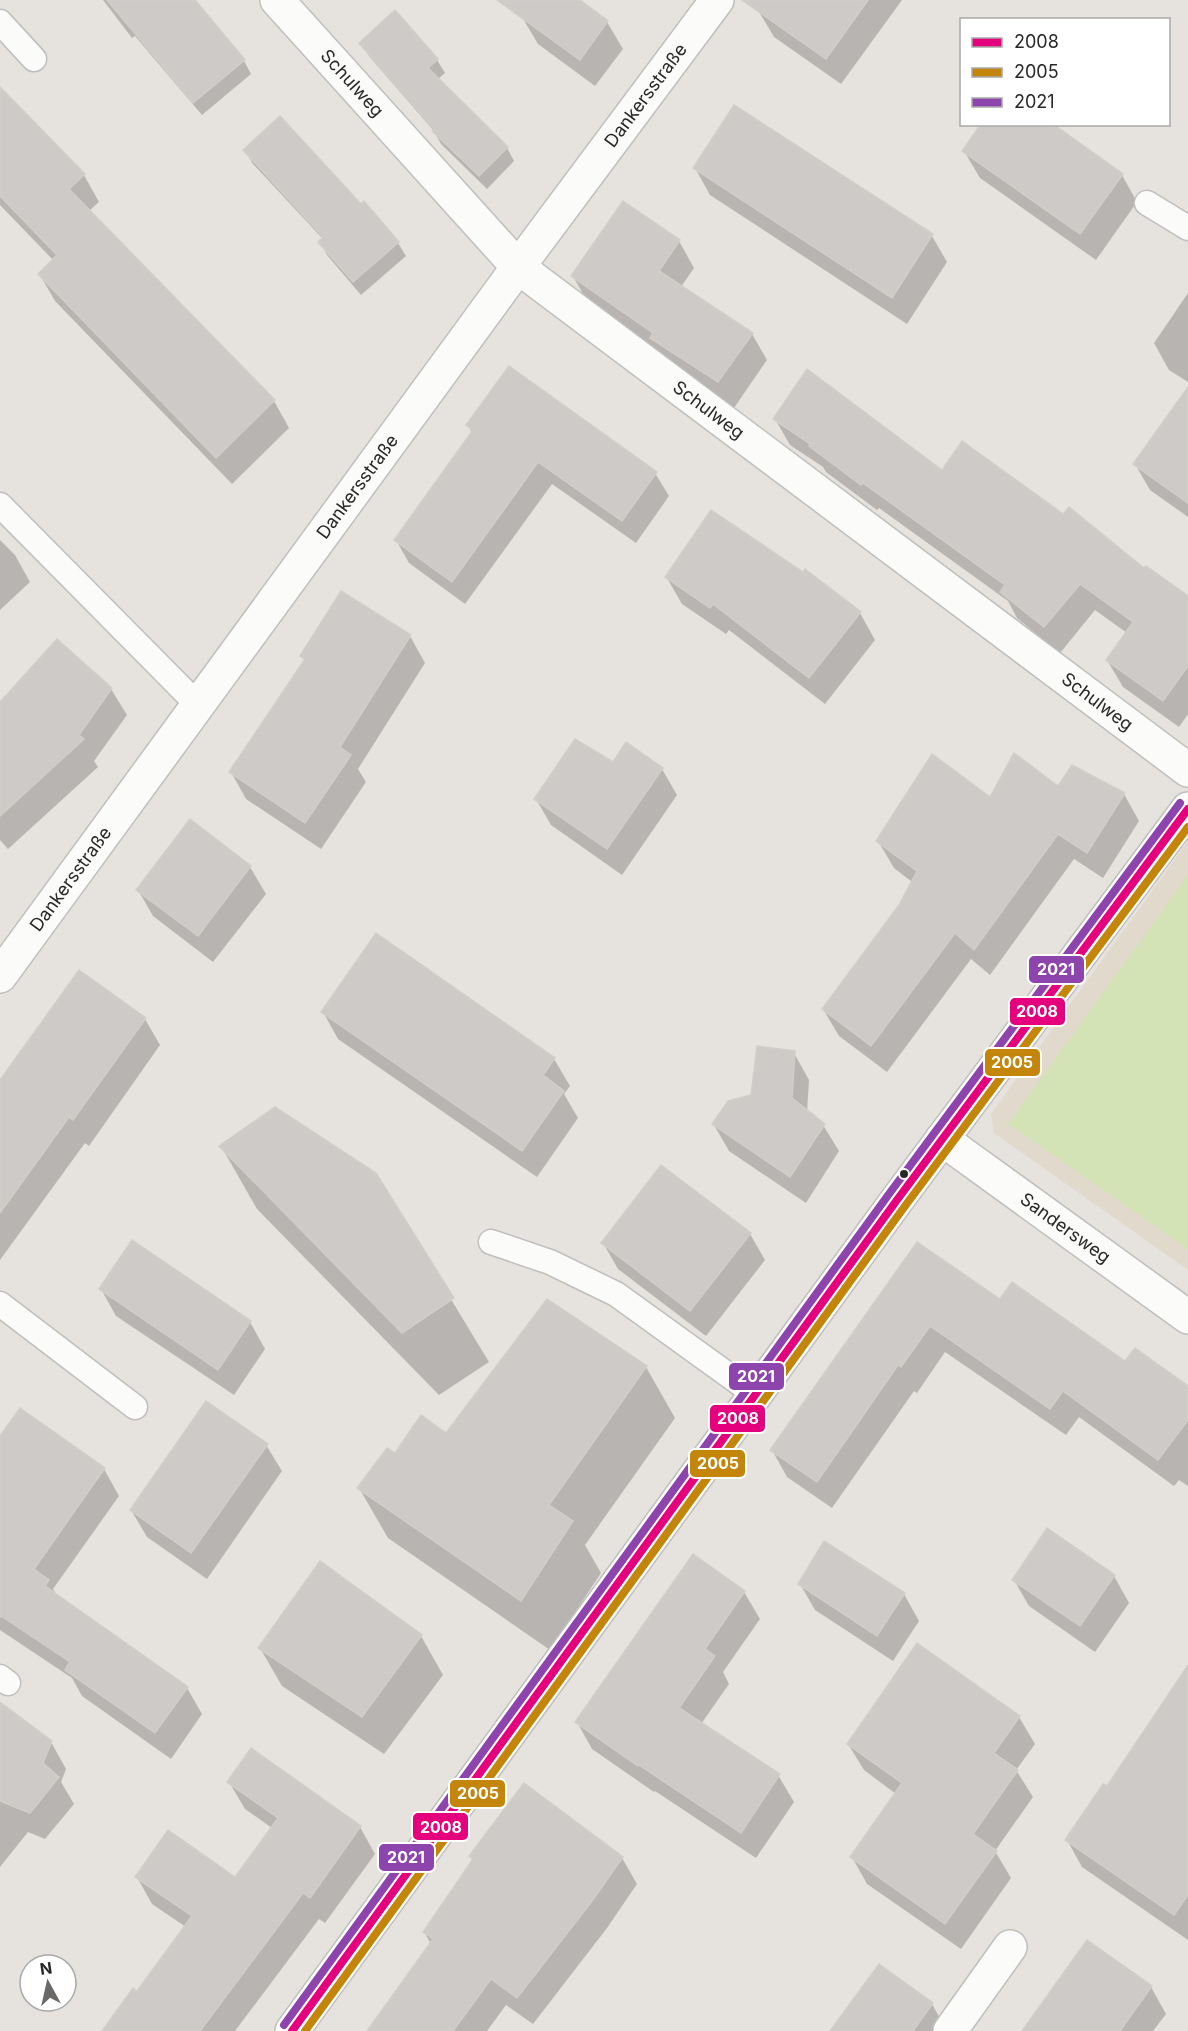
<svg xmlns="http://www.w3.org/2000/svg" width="1188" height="2031" viewBox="0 0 1188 2031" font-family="Inter,sans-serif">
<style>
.education{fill:#e0d9cc}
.pitch{fill:#d4e3b6}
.shadow{fill:#0003}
.building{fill:#cdcac7;stroke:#d1ceca;stroke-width:1.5}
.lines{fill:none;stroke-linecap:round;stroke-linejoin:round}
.service-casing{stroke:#c0bebf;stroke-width:27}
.minor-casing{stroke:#c0bebf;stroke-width:36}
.service{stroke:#fbfbfa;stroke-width:24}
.minor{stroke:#fbfbfa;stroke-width:33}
.bus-1-casing{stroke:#fff;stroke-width:12}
.bus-2-casing{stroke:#fff;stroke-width:12}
.bus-3-casing{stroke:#fff;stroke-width:12}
.bus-1{stroke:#e5007d;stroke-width:8}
.bus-2{stroke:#c3860a;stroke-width:8}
.bus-3{stroke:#8e44ad;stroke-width:8}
.bus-dot{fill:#282828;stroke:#fff;stroke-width:2}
.labels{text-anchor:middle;stroke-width:4.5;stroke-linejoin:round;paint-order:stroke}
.street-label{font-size:18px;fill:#282828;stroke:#fff}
.line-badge{stroke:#fff;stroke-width:2}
.badge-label{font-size:16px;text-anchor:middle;font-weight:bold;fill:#fff}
</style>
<rect width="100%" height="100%" fill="#e6e2de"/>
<!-- education -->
<path class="education" d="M1188 841V1270L994 1133 991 1114Z"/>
<!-- pitch -->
<path class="pitch" d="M1188 875V1249L1008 1124Z"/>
<!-- shadow -->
<g class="shadow">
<path d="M103 0H188L198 6 244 61 251 74 202 115 135 36 132 38Z"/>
<path d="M535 0H577L607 22 623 49 595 86 538 44 522 17Z"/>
<path d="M766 0H902L841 84 774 37 758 10Z"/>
<path d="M395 12 437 60 445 73 437 80 507 148 514 161 487 189 441 144 434 131 369 56 361 43Z"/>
<path d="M0 87 84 175 99 202 89 211 274 401 289 428 232 484 55 301 40 275 54 261 0 205Z"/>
<path d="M735 107 932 236 947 262 907 324 710 195 695 168Z"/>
<path d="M245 151 361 206 364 204 398 243 406 256 361 295 327 255 320 242 323 239 253 164Z"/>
<path d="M964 151 1122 175 1137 202 1096 260 980 178Z"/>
<path d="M679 241 694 268 681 287 752 334 767 360 734 408 667 364 661 354 588 303 573 276Z"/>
<path d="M1188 293V382L1169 370 1154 343Z"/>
<path d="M1188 390V517L1150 490 1135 464Z"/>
<path d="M775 419 942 472 1063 516 1188 598V714L1179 727 1123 687 1107 660 1127 633 1095 610 1060 653 1017 618 1008 601 879 508 877 510 826 472 823 467 790 445Z"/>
<path d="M468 425 655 473 669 496 636 543 552 484 465 604 409 563 396 540 473 434Z"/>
<path d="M0 540 15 555 30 582 0 610Z"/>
<path d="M667 578 860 613 875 640 825 704 729 630 726 634 682 604Z"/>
<path d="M410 636 425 663 358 769 366 782 321 849 246 799 231 772 305 662 302 656Z"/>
<path d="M111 689 127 715 94 761 98 767 8 849 0 840V705Z"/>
<path d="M613 764 662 769 677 795 622 875 551 825 536 799Z"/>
<path d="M1058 788 1124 794 1139 821 1103 878 1074 859 990 975 971 959 887 1072 839 1036 823 1009 900 906 912 882 894 868 878 841 990 799Z"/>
<path d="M190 821 250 867 266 894 213 962 153 916 138 890Z"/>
<path d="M376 935 554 1059 570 1086 564 1094 578 1118 537 1177 338 1039 323 1012Z"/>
<path d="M145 1019 160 1045 89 1146 85 1143 0 1260V1093Z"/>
<path d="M794 1053 809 1080 807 1112 823 1125 839 1151 806 1203 729 1151 714 1125 752 1096Z"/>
<path d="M221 1146 375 1174 489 1362 439 1395 257 1209Z"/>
<path d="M750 1234 765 1260 706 1336 618 1269 603 1243Z"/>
<path d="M917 1244 1000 1301 1126 1363 1188 1388V1486L1179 1480 1174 1486 1079 1417 1066 1435 945 1352 917 1393 914 1391 832 1508 787 1477 772 1450Z"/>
<path d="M101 1289 250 1322 265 1349 234 1395 116 1316Z"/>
<path d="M646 1367 675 1418 585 1545 601 1573 550 1650 388 1538 359 1488 396 1455Z"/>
<path d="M0 1438 104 1469 119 1496 53 1589 57 1596 187 1688 202 1714 171 1759 82 1696 72 1678 0 1630Z"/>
<path d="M266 1445 282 1471 207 1579 147 1537 131 1510Z"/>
<path d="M693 1556 744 1592 760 1619 723 1672 729 1684 701 1724 778 1775 794 1802 756 1858 655 1791 654 1792 592 1749 577 1722Z"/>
<path d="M1114 1576 1129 1603 1095 1652 1029 1606 1014 1580Z"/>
<path d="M800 1584 904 1594 919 1621 893 1661 815 1610Z"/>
<path d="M421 1636 443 1675 384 1754 282 1686 260 1648Z"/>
<path d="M917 1645 1019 1717 1035 1744 1016 1770 1033 1797 995 1851 1011 1878 961 1949 867 1884 852 1857 896 1794 864 1770 848 1744Z"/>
<path d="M1188 1688V1940L1082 1867 1067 1840Z"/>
<path d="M0 1714 51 1742 66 1769 61 1782 74 1804 45 1839 28 1832 0 1867Z"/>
<path d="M229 1782 360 1827 375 1854 325 1923 319 1919 235 2031H104L137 1993 186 1927 152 1904 137 1877 236 1879 272 1828 245 1809Z"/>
<path d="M471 1856 622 1858 637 1884 607 1928 533 2024 506 2005 487 2031H369L431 1944 424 1932 474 1860Z"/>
<path d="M1151 1987 1166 2014 1153 2031H1024Z"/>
<path d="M932 2004 947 2031H832Z"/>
</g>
<!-- building -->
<g class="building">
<path d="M107 0H195L245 60 193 103Z"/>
<path d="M497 0H580L608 21 580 60Z"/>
<path d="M742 0H868L826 59Z"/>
<path d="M395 10 438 59 428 68 508 147 479 176 432 131 434 129 359 43Z"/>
<path d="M0 87 85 174 69 189 275 400 216 458 38 274 57 255 0 196Z"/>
<path d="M734 105 933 234 892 298 693 168Z"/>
<path d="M280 116 361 204 364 201 399 242 353 282 318 242 323 237 243 150Z"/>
<path d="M981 124H1053L1123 174 1080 234 962 151Z"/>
<path d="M623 201 680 240 659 271 753 333 718 382 650 338 653 333 571 276Z"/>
<path d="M509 366 657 472 622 521 538 462 452 582 394 540 473 430 466 425Z"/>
<path d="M807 369 942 470 962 441 1063 514 1069 507 1144 568 1146 566 1188 596V666L1163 701 1106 660 1133 622 1080 584 1044 627 1000 592 1005 585 863 483 861 485 809 446 810 444 773 419Z"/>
<path d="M1188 387V503L1133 464Z"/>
<path d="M711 510 803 572 805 569 861 612 809 678 713 604 710 608 665 577Z"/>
<path d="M341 591 411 635 340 747 351 755 305 823 229 772 305 659 300 656Z"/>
<path d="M57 639 112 688 79 735 84 739 0 816V702Z"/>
<path d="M575 739 613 762 626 742 663 768 607 849 534 799Z"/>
<path d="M1014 753 1058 786 1072 765 1125 793 1087 853 1058 834 974 950 955 933 871 1046 822 1009 899 905 917 871 876 841 932 754 990 797Z"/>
<path d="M190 819 251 866 198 936 136 890Z"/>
<path d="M376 933 555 1058 543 1075 564 1091 522 1151 321 1012Z"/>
<path d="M79 970 146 1018 73 1120 69 1117 0 1213V1080Z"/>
<path d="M757 1046 795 1051 792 1098 825 1124 790 1177 712 1124 728 1101 751 1095Z"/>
<path d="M275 1107 376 1173 454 1298 402 1333 219 1146Z"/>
<path d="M661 1165 751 1233 690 1311 601 1243Z"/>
<path d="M132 1240 251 1321 218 1370 99 1289Z"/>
<path d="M917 1242 1000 1299 1012 1282 1125 1361 1135 1348 1188 1386V1420L1158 1460 1063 1391 1050 1409 930 1326 901 1367 898 1365 817 1482 770 1450Z"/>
<path d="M547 1299 647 1366 549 1505 573 1521 521 1601 357 1488 387 1448 395 1453 421 1415 446 1433Z"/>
<path d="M206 1401 268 1444 191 1553 130 1510Z"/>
<path d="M20 1408 105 1468 34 1569 49 1580 45 1586 188 1687 155 1733 65 1670 70 1662 1 1616 0 1618V1436Z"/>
<path d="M1047 1528 1115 1575 1080 1626 1012 1580Z"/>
<path d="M824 1541 905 1593 877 1636 798 1584Z"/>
<path d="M693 1554 745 1591 705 1649 715 1656 679 1708 780 1774 741 1833 639 1765 638 1766 575 1722Z"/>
<path d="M320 1561 422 1635 362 1717 258 1648Z"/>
<path d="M917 1643 1020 1716 994 1753 1018 1770 973 1834 997 1851 945 1924 850 1857 902 1783 847 1744Z"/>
<path d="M1188 1665V1895L1174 1915 1065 1840 1103 1784 1107 1786Z"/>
<path d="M0 1702 52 1741 43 1763 59 1777 30 1813 0 1801Z"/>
<path d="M251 1748 361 1826 310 1898 303 1893 200 2031H102L133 1988 137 1991 192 1916 135 1877 168 1830 235 1877 278 1818 227 1782Z"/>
<path d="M524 1783 623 1857 592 1901 517 1998 491 1979 453 2031H367L433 1939 423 1932 473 1859 469 1856Z"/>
<path d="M1087 1940 1152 1986 1120 2031H1022Z"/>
<path d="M879 1964 933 2003 913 2031H830Z"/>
</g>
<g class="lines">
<!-- service casing -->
<g class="service-casing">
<g id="service">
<path d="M0 22 34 59"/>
<path d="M1147 203 1188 228"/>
<path d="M0 505 198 705"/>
<path d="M491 1242 550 1262 616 1294 756 1395"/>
<path d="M0 1304 135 1407"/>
<path d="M0 1677 8 1683"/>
</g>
</g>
<!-- minor casing -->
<g class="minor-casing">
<g id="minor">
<path id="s1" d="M277 0 518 267 1188 770"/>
<path id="s2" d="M0 976 518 267 717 0"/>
<path id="s3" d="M942 1139 1188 1317"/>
<path d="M292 2031 897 1200 1188 809"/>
<path d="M950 2031 1010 1947"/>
</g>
</g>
<!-- service -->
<use href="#service" class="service"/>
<!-- minor -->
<use href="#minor" class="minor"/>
<!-- bus-1 casing -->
<g class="bus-1-casing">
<path id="bus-1" d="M292 2031 897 1200 1188 809"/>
</g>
<!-- bus-2 casing -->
<g class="bus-2-casing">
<path id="bus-2" d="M305 2031 905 1206 1188 827"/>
</g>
<!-- bus-3 casing -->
<g class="bus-3-casing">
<path id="bus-3" d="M284 2025 889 1194 1180 803"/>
</g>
<!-- bus-1 -->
<use href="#bus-1" class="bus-1"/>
<!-- bus-2 -->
<use href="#bus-2" class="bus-2"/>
<!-- bus-3 -->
<use href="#bus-3" class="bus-3"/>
</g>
<!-- markers -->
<circle class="bus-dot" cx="904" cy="1174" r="5"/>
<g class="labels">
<!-- street labels -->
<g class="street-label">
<text dy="6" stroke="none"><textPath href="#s1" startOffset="112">Schulweg</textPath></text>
<text dy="6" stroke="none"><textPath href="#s2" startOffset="1092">Dankersstraße</textPath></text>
<text dy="6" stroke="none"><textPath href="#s1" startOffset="598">Schulweg</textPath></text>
<text dy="6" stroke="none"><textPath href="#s2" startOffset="606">Dankersstraße</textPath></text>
<text dy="6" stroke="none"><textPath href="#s1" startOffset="1084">Schulweg</textPath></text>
<text dy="6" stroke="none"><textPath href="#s2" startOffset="120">Dankersstraße</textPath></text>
<text dy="6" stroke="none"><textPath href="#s3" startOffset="152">Sandersweg</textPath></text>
</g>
</g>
<g class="line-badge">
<rect x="1028" y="955" width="57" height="29" rx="6" fill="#8e44ad"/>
<rect x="1009" y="997" width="57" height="29" rx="6" fill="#e5007d"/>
<rect x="984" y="1048" width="57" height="29" rx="6" fill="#c3860a"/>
<rect x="728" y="1362" width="57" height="29" rx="6" fill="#8e44ad"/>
<rect x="709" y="1404" width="57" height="29" rx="6" fill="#e5007d"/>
<rect x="689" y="1449" width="57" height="29" rx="6" fill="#c3860a"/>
<rect x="449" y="1779" width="57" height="29" rx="6" fill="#c3860a"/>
<rect x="412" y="1812" width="57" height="29" rx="6" fill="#e5007d"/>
<rect x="378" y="1843" width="57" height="29" rx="6" fill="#8e44ad"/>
</g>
<g class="badge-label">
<text x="1056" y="975">2021</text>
<text x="1037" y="1017">2008</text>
<text x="1012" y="1068">2005</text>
<text x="756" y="1382">2021</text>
<text x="738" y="1424">2008</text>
<text x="718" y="1469">2005</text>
<text x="478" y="1799">2005</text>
<text x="441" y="1833">2008</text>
<text x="406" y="1863">2021</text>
</g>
<!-- legend -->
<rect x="960" y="18" width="210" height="108" fill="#ffffff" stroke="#a9a9a9" stroke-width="1.5"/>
<rect x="972" y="38" width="30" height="9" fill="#e5007d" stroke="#a9a9a9" stroke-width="1.5"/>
<text x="1014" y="48" font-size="18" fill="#282828">2008</text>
<rect x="972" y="68" width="30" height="9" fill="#c3860a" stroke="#a9a9a9" stroke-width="1.5"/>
<text x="1014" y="78" font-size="18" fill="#282828">2005</text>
<rect x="972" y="98" width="30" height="9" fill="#8e44ad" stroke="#a9a9a9" stroke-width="1.5"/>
<text x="1014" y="108" font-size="18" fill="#282828">2021</text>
<!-- north arrow -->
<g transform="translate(48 1983) rotate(352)"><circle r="28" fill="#ffffff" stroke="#a9a9a9" stroke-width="1.5"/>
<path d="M0-4.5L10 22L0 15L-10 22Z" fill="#6a6968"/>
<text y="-9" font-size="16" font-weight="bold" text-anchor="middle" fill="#282828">N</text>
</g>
</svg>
